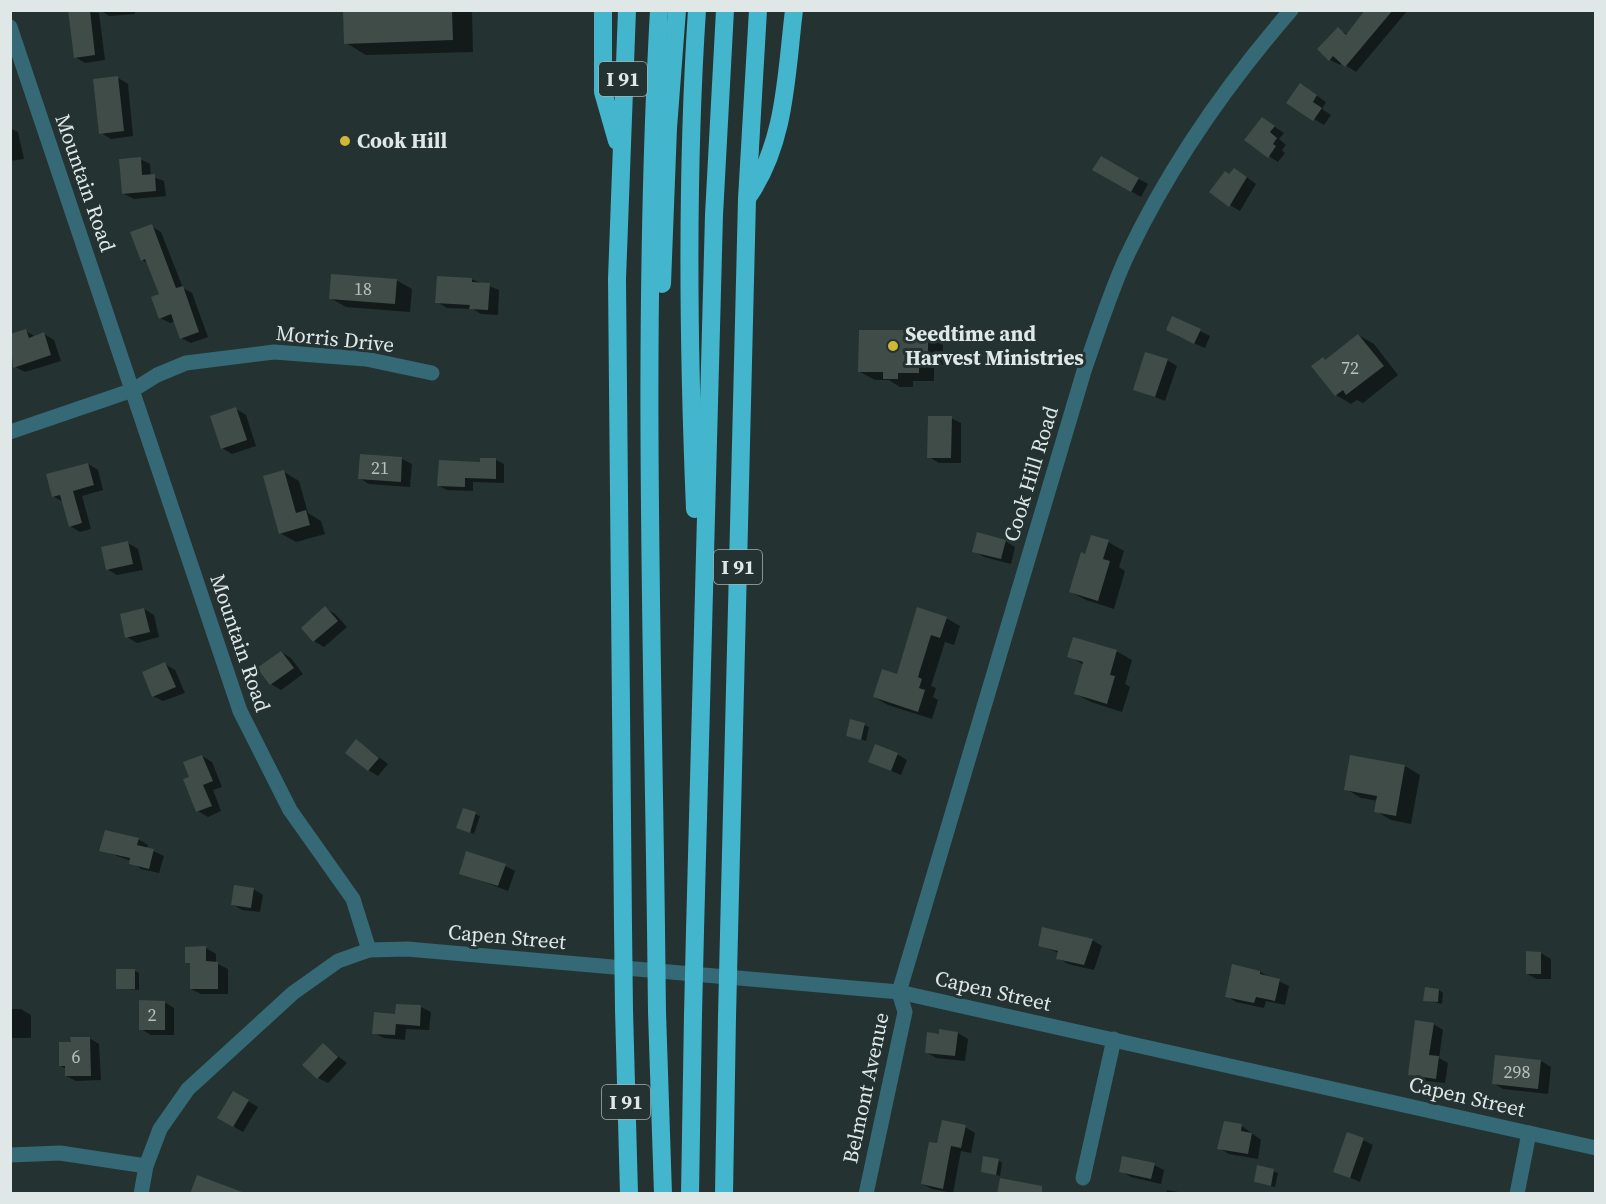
<svg xmlns="http://www.w3.org/2000/svg" width="1606" height="1204" viewBox="0 0 1606 1204" font-family="'Source Serif 4',serif">
<style>
.shadow{fill:#0007}
.building{fill:#3f4c48}
.lines{fill:none;stroke-linecap:round;stroke-linejoin:round}
.minor{stroke:#346975;stroke-width:15}
.tertiary{stroke:#346975;stroke-width:15}
.motorway{stroke:#43b5cc;stroke-width:18}
.motorway-bridge{stroke:#43b5cc;stroke-width:18}
.poi-dot{fill:#d1b736;stroke:#243231;stroke-width:2}
.labels{text-anchor:middle;stroke-width:6;stroke-linejoin:round;paint-order:stroke}
.number-label{font-size:18px;fill:#b7c0bf}
.shield{fill:#243231;stroke:#a7b1b0;stroke-width:1.5}
.shield-label{font-size:20px;font-weight:bold;fill:#dfe7e7}
.poi-label{font-size:21px;font-weight:bold;fill:#dfe7e7;stroke:#243231;text-anchor:start}
.street-label{font-size:21px;fill:#dfe7e7;stroke:#243231}
</style>
<rect width="100%" height="100%" fill="#243231"/>
<!-- shadow -->
<g class="shadow">
<path d="M69 10 99 13 105 60 85 63 75 57Z"/>
<path d="M100 10H135V14L109 16Z"/>
<path d="M344 10H472L473 52 366 55 346 43Z"/>
<path d="M1367 10H1408L1356 72 1342 63 1340 65 1330 60 1319 49 1338 29 1348 35Z"/>
<path d="M118 78 128 84 133 136 111 139 101 133Z"/>
<path d="M1310 91 1326 102 1322 109 1331 115 1324 125 1288 103Z"/>
<path d="M1263 119 1284 133 1279 139 1286 145 1282 150 1285 153 1278 162 1269 156Z"/>
<path d="M10 128 18 132 24 159 10 161Z"/>
<path d="M1101 158 1148 184 1141 197 1094 170Z"/>
<path d="M140 159 150 164 151 176 164 181 166 196 134 199 124 194Z"/>
<path d="M1230 175H1244L1256 184 1240 211 1230 205Z"/>
<path d="M151 226 161 232 183 288 192 293 208 337 191 343 181 338 175 321 170 323 160 318 161 295 149 264 142 260Z"/>
<path d="M471 279 499 290 498 315 481 314 473 309 447 308 437 302Z"/>
<path d="M396 280 412 289 410 312 346 307 330 298Z"/>
<path d="M26 331 36 337 44 334 54 340 61 361 25 372 15 367 10 345Z"/>
<path d="M860 331 919 332 943 345V365H934V381H913V387H900L889 380H875L860 372Z"/>
<path d="M1200 331 1210 336 1205 348 1177 336Z"/>
<path d="M1358 335 1374 344 1398 375 1363 403 1357 400 1351 404 1336 395 1326 361Z"/>
<path d="M1167 360 1177 366 1165 401 1135 389Z"/>
<path d="M236 409 246 415 256 446 232 454 222 448Z"/>
<path d="M951 418 961 423V463H939L929 457Z"/>
<path d="M361 456 402 459 412 464 410 487 369 484 359 478Z"/>
<path d="M496 460 504 464V483L473 482V491L447 490 439 486 482 463Z"/>
<path d="M88 464 98 470 103 490 82 496 91 529 80 532 70 526 63 502 53 496Z"/>
<path d="M284 472 299 481 308 513 321 521 325 534 296 542 280 533Z"/>
<path d="M1005 541 1015 547 1011 564 984 557 974 551Z"/>
<path d="M1108 542 1124 551 1119 567 1125 571 1114 609 1086 600 1071 592 1086 556Z"/>
<path d="M128 543 138 549 143 570 117 575 107 569Z"/>
<path d="M325 608 335 614 347 627 324 647 314 641 303 628Z"/>
<path d="M144 609 154 615 159 637 137 643 127 637Z"/>
<path d="M918 609 946 618 960 626 954 645 945 642 931 686 936 688 933 697 938 700 932 719 888 705 874 697 898 676Z"/>
<path d="M1116 651 1132 660 1125 684 1130 687 1122 712 1091 702 1076 694 1084 665 1069 656Z"/>
<path d="M281 652 291 658 303 674 281 690 271 684 259 668Z"/>
<path d="M165 664 175 670 185 693 163 701 153 696Z"/>
<path d="M851 721 869 727 866 741 848 735Z"/>
<path d="M357 741 388 764 378 776 368 770Z"/>
<path d="M897 754 907 760 901 775 870 762Z"/>
<path d="M202 756 212 762 222 787 213 790 221 811 208 817 198 811 191 778Z"/>
<path d="M1405 766 1420 775 1411 824 1391 820 1376 811 1378 801 1361 798 1346 789Z"/>
<path d="M464 810 480 816 474 834 463 830Z"/>
<path d="M138 839 148 845 147 848 164 856 159 873 141 869 131 861 101 850Z"/>
<path d="M505 866 515 871 508 891 461 873Z"/>
<path d="M253 889 263 895 260 912 242 910 232 904Z"/>
<path d="M1092 940 1102 946 1094 970 1068 964 1058 958 1059 953 1039 945Z"/>
<path d="M206 948 216 954V963L228 969V994H201L191 989V964L187 962Z"/>
<path d="M1541 953 1551 959V979H1537L1527 974Z"/>
<path d="M135 971 139 973V990L118 988Z"/>
<path d="M1260 972 1289 986 1285 1005 1266 1001 1264 1008 1236 1002 1227 996Z"/>
<path d="M1439 990 1443 993 1442 1004 1425 1000Z"/>
<path d="M164 1002 174 1008V1035H151L141 1029Z"/>
<path d="M421 1007 431 1012 429 1030 406 1029 405 1040 384 1038 374 1033 397 1015Z"/>
<path d="M10 1009H21L31 1015V1038H10Z"/>
<path d="M1433 1024 1443 1030 1439 1058 1448 1063 1445 1083 1419 1080 1409 1074Z"/>
<path d="M958 1033 968 1039 965 1061 936 1058 926 1052 940 1035Z"/>
<path d="M89 1038 99 1044 101 1080 76 1081 66 1076V1069L61 1066 72 1043Z"/>
<path d="M323 1045 347 1063 328 1083 318 1078Z"/>
<path d="M1541 1061 1551 1067 1548 1094 1503 1089 1493 1083Z"/>
<path d="M234 1093 258 1107 243 1132 219 1118Z"/>
<path d="M1225 1123 1242 1126 1261 1140 1258 1159 1229 1154 1219 1148Z"/>
<path d="M965 1127 975 1133 971 1153 961 1151 953 1193 932 1189 922 1184 939 1145Z"/>
<path d="M1363 1140 1373 1145 1360 1182 1335 1171Z"/>
<path d="M998 1160 1002 1163 1000 1176 982 1171Z"/>
<path d="M1154 1165 1164 1170 1161 1184 1131 1177 1121 1171Z"/>
<path d="M1258 1167 1278 1173 1275 1187 1255 1182Z"/>
<path d="M1167 1190 1184 1193V1194H1166Z"/>
</g>
<!-- building -->
<g class="building">
<path d="M68 10H90L95 55 74 58Z"/>
<path d="M343 10H452L453 40 344 44Z"/>
<path d="M1365 10H1393L1345 67 1333 56 1329 61 1317 49 1338 27 1346 35Z"/>
<path d="M118 76 124 131 99 134 93 79Z"/>
<path d="M1300 83 1317 95 1313 102 1322 108 1313 121 1286 103Z"/>
<path d="M1262 117 1275 126 1270 132 1277 138 1273 144 1276 146 1268 158 1244 140Z"/>
<path d="M1101 156 1139 178 1131 192 1092 170Z"/>
<path d="M141 157 142 175 155 174 156 191 122 194 119 159Z"/>
<path d="M1234 168 1247 177 1229 207 1209 192 1225 171 1229 174Z"/>
<path d="M152 224 176 288 183 286 199 332 180 339 171 314 159 319 151 297 159 294 145 259 141 261 130 232Z"/>
<path d="M331 274 397 279 395 304 329 299Z"/>
<path d="M437 276 472 278V282L490 283 488 310 469 309 470 305 435 303Z"/>
<path d="M1172 316 1201 329 1194 344 1166 330Z"/>
<path d="M26 329 29 338 44 332 51 355 13 368 10 334Z"/>
<path d="M859 330H919V334H928V357H919V373H898V379H883V372H858Z"/>
<path d="M1358 334 1384 366 1346 395 1343 390 1335 396 1311 366 1323 357 1325 360Z"/>
<path d="M1145 352 1168 359 1155 397 1133 390Z"/>
<path d="M236 407 247 440 221 449 210 416Z"/>
<path d="M928 416H952L951 458H927Z"/>
<path d="M360 454 402 457 401 482 358 479Z"/>
<path d="M480 458H496V479L465 478V487L437 486 439 460 480 462Z"/>
<path d="M88 463 94 485 73 491 82 523 69 527 60 495 52 497 46 474Z"/>
<path d="M284 470 296 513 306 510 310 525 279 534 263 476Z"/>
<path d="M977 532 1006 540 1001 559 972 552Z"/>
<path d="M1091 535 1109 540 1103 559 1110 561 1098 601 1069 592 1081 552 1085 554Z"/>
<path d="M128 541 133 564 106 570 101 547Z"/>
<path d="M325 606 338 621 313 642 301 628Z"/>
<path d="M917 607 947 617 940 638 931 635 918 677 922 679 919 688 925 690 918 712 873 697 882 669 897 674Z"/>
<path d="M144 608 150 632 125 638 120 614Z"/>
<path d="M1073 637 1117 650 1110 675 1115 676 1107 704 1074 694 1083 662 1067 657Z"/>
<path d="M281 651 294 668 270 685 257 668Z"/>
<path d="M165 662 176 687 152 697 142 672Z"/>
<path d="M850 719 865 723 861 740 846 736Z"/>
<path d="M356 739 379 758 368 771 345 753Z"/>
<path d="M875 744 898 753 891 771 868 762Z"/>
<path d="M202 755 213 781 203 785 212 806 196 812 183 779 189 777 183 762Z"/>
<path d="M1350 755 1405 765 1396 816 1374 812 1377 796 1344 790Z"/>
<path d="M463 808 476 812 470 833 456 828Z"/>
<path d="M105 830 139 838 137 845 154 849 149 869 129 864 130 858 99 851Z"/>
<path d="M466 851 506 864 498 886 459 874Z"/>
<path d="M234 885 254 888 251 908 231 905Z"/>
<path d="M1042 927 1093 939 1084 965 1056 959 1058 951 1038 946Z"/>
<path d="M206 946V961L218 962V989H190V963H185V947Z"/>
<path d="M1526 951 1541 952V974H1526Z"/>
<path d="M1232 964 1260 971V974L1280 979 1275 1001 1256 997 1254 1003 1225 997Z"/>
<rect x="116" y="969" width="19" height="20"/>
<path d="M1425 987 1439 989 1438 1002 1423 1001Z"/>
<path d="M139 1000 165 1001V1030H139Z"/>
<path d="M396 1004 421 1005 420 1026 396 1024 395 1035 372 1034 374 1012 395 1014Z"/>
<path d="M1415 1020 1434 1023 1429 1055 1439 1056 1436 1079 1408 1075Z"/>
<path d="M939 1029 958 1032 955 1056 925 1053 927 1032 939 1034Z"/>
<path d="M70 1037H90L91 1076H65V1066H59V1042H71Z"/>
<path d="M323 1043 338 1057 317 1079 302 1065Z"/>
<path d="M1495 1055 1541 1060 1538 1089 1492 1084Z"/>
<path d="M233 1091 249 1100 233 1127 217 1118Z"/>
<path d="M942 1120 966 1125 961 1148 951 1146 943 1189 921 1184 929 1142 937 1143Z"/>
<path d="M1224 1121 1242 1124 1241 1131 1252 1133 1248 1154 1217 1149Z"/>
<path d="M1347 1132 1364 1138 1350 1178 1333 1172Z"/>
<path d="M983 1156 999 1159 996 1175 981 1172Z"/>
<path d="M1122 1156 1155 1163 1151 1179 1119 1172Z"/>
<path d="M1257 1165 1274 1169 1271 1186 1254 1182Z"/>
<path d="M197 1175 242 1192V1194H190Z"/>
<path d="M1000 1178 1042 1186V1194H997Z"/>
</g>
<g class="lines">
<!-- minor -->
<g class="minor">
<path d="M10 432 133 390 157 375 186 363 274 352 366 359 432 373"/>
<path d="M369 950 407 949 899 992 1596 1148"/>
<path d="M10 1155 60 1153 146 1166"/>
<path d="M1083 1178 1114 1039"/>
<path d="M866 1194 905 1012 899 992 1084 371C1097 334 1109 296 1125 260 1167 170 1226 85 1291 10"/>
<path d="M1517 1194 1529 1133"/>
</g>
<!-- tertiary -->
<path class="tertiary" d="M10 27 240 711 290 810 353 899 369 950 338 961 293 993 188 1089 160 1129 146 1166 141 1194"/>
<!-- motorway -->
<g class="motorway">
<path d="M603 10V92L617 141"/>
<path d="M748 197C786 142 786 75 794 10"/>
<path d="M662 284 668 128 677 10"/>
<path d="M695 509C688 343 686 177 697 10"/>
<path d="M623 926 617 279 627 10"/>
<path d="M656 928C652 622 642 316 659 10"/>
<path d="M695 931 714 215 725 10"/>
<path d="M729 934 747 199 758 10"/>
<path d="M624 1010 629 1194"/>
<path d="M657 1012 663 1194"/>
<path d="M690 1194 693 1015"/>
<path d="M724 1194 727 1017"/>
</g>
<!-- motorway-bridge -->
<g class="motorway-bridge">
<path d="M623 926 624 1010"/>
<path d="M656 928 657 1012"/>
<path d="M693 1015 695 931"/>
<path d="M727 1017 729 934"/>
</g>
</g>
<!-- markers -->
<g class="poi-dot">
<circle cx="345" cy="141" r="6"/>
<circle cx="893" cy="346" r="6"/>
</g>
<g class="labels">
<!-- number labels -->
<g class="number-label">
<text x="363" y="295">18</text>
<text x="1350" y="374">72</text>
<text x="380" y="474">21</text>
<text x="152" y="1021">2</text>
<text x="76" y="1063">6</text>
<text x="1517" y="1078">298</text>
</g>
<!-- shield labels -->
<g class="shield">
<rect x="599" y="62" width="48" height="34" rx="4.5"/>
<rect x="714" y="550" width="48" height="34" rx="4.5"/>
<rect x="602" y="1085" width="48" height="34" rx="4.5"/>
</g>
<g class="shield-label">
<text x="623" y="86">I 91</text>
<text x="738" y="574">I 91</text>
<text x="626" y="1109">I 91</text>
</g>
<!-- poi labels -->
<g class="poi-label">
<text x="357" y="148">Cook Hill</text>
<text x="905" y="341">Seedtime and<tspan x="905" dy="24">Harvest Ministries</tspan></text>
</g>
<!-- street labels -->
<g class="street-label">
<text transform="translate(85 183) rotate(71)" y="7">Mountain Road</text>
<text transform="translate(335 339) rotate(6)" y="7">Morris Drive</text>
<text transform="translate(1031 474) rotate(-73)" y="7">Cook Hill Road</text>
<text transform="translate(240 643) rotate(71)" y="7">Mountain Road</text>
<text transform="translate(507 937) rotate(5)" y="7">Capen Street</text>
<text transform="translate(993 991) rotate(13)" y="7">Capen Street</text>
<text transform="translate(866 1088) rotate(-78)" y="7">Belmont Avenue</text>
<text transform="translate(1467 1097) rotate(13)" y="7">Capen Street</text>
</g>
</g>
<!-- border -->
<rect width="1606" height="1204" fill="none" stroke="#dfe7e7" stroke-width="24"/>
</svg>
